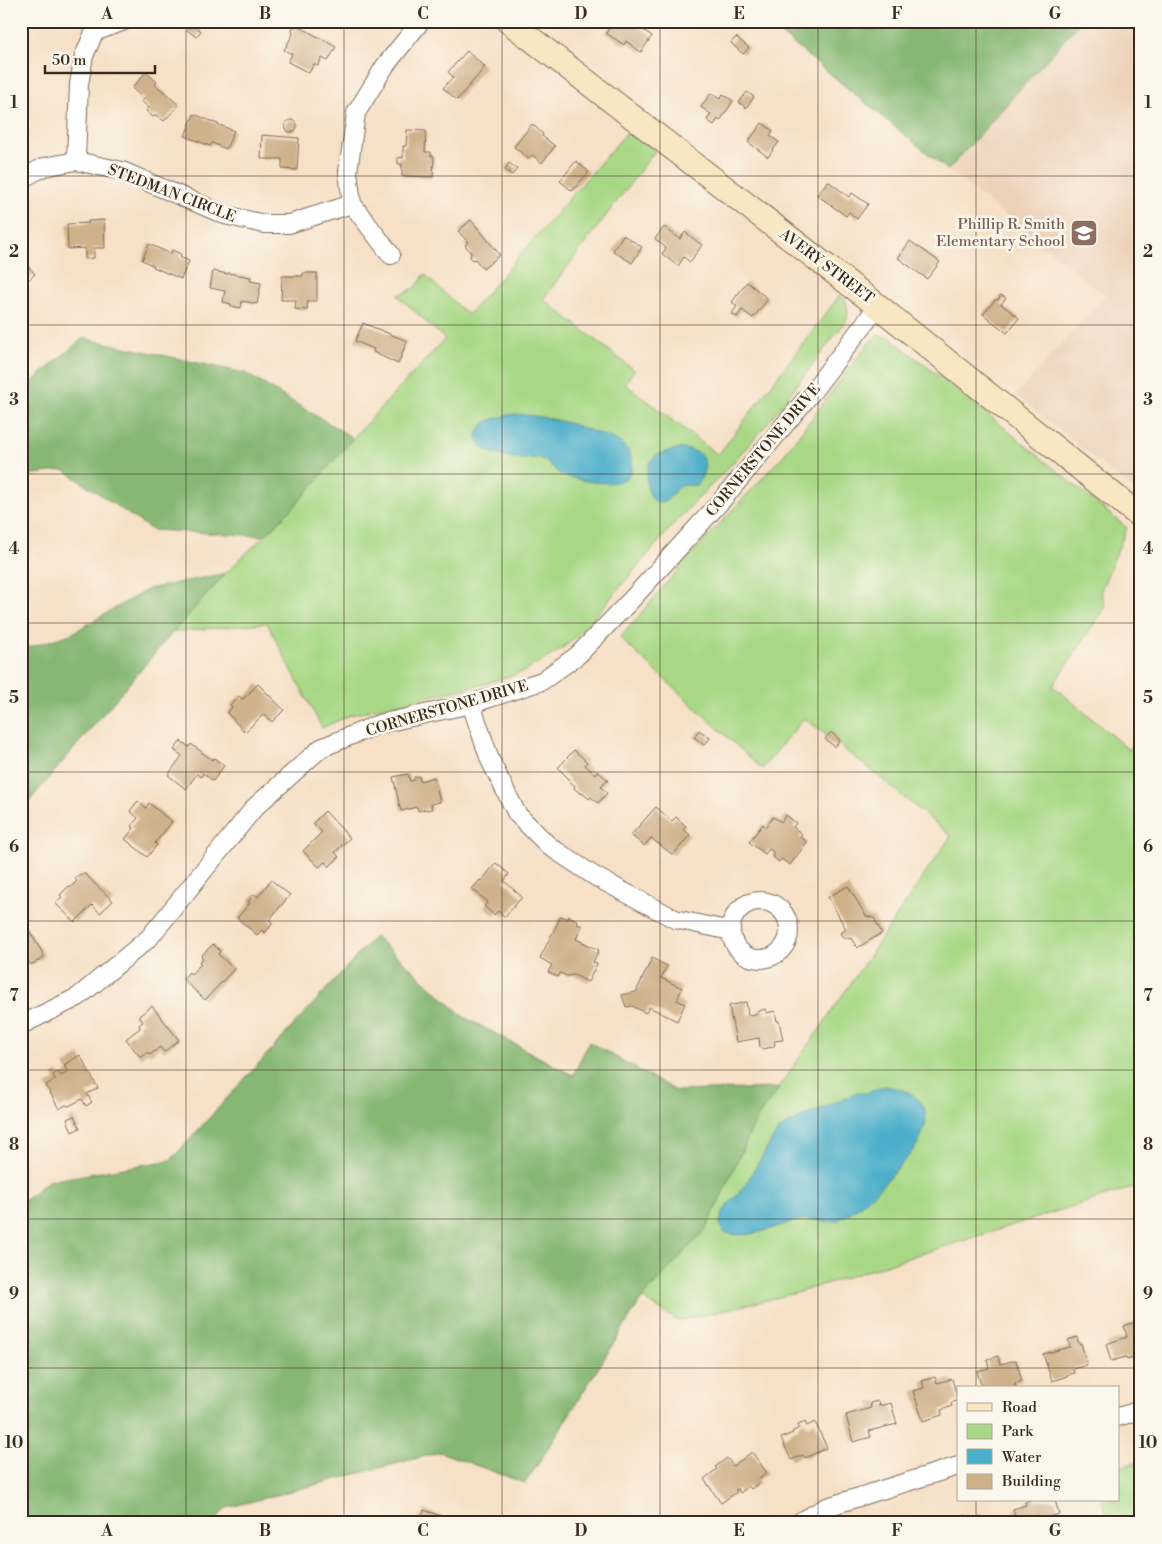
<svg xmlns="http://www.w3.org/2000/svg" width="1162" height="1544" viewBox="0 0 1162 1544" font-family="'Libre Bodoni',serif">
<style>
.built{fill:#edd2ba}
.green{fill:#a8d886;stroke:#728152}
.forest{fill:#86b873;stroke:#607148}
.water{fill:#4bafca;stroke:#436c74}
.building{fill:#cfb18a}
.lines{fill:none;stroke-linecap:round;stroke-linejoin:round}
.minor-casing{stroke:#7c6a59;stroke-width:20}
.secondary-casing{stroke:#7c6a59;stroke-width:26}
.minor{stroke:#fff;stroke-width:18}
.secondary{stroke:#f9e7c3;stroke-width:24}
.grid{fill:none;stroke:#3b2a1e;stroke-width:1;stroke-opacity:0.55}
.labels{text-anchor:middle;stroke-width:5;stroke-linejoin:round;paint-order:stroke}
.street-label{font-size:15px;fill:#3b2a1e;stroke:#fbf7ec}
.education-label{font-size:15px;fill:#785e54;stroke:#fbf7ec;text-anchor:end}
.neatline{fill:none;stroke:#3b2a1e;stroke-width:2}
.grid-label{font-size:16px;text-anchor:middle;font-weight:bold;fill:#3b2a1e}
</style>
<rect width="100%" height="100%" fill="#fbf7ec"/>
<filter id="ink" filterUnits="userSpaceOnUse"><feTurbulence type="fractalNoise" baseFrequency=".02" numOctaves="2"/><feDisplacementMap in="SourceGraphic" scale="10" xChannelSelector="R" yChannelSelector="G"/><feConvolveMatrix kernelMatrix="1 2 1 2 8 2 1 2 1" color-interpolation-filters="sRGB"/></filter>
<filter id="wash" filterUnits="userSpaceOnUse"><feTurbulence type="fractalNoise" baseFrequency=".0096" numOctaves="4" result="noise"/><feDisplacementMap in="SourceGraphic" scale="20" xChannelSelector="R" yChannelSelector="G"/><feGaussianBlur stdDeviation="1.12" result="paint"/><feColorMatrix in="noise" values="0 0 0 0 0 0 0 0 0 0 0 0 0 0 0 0 0 1.4 0 .05"/><feComposite in="paint" operator="in"/></filter>
<g filter="url(#wash)">
<rect width="100%" height="100%" fill="#f6e0c6"/>
<!-- built -->
<path class="built" d="M1081 21H1141V496L1016 395 1105 295 948 170Z"/>
<!-- green -->
<g class="green">
<path d="M629 130 655 151 543 299 634 370 625 384 718 455 840 295C849 302 849 310 846 321L766 425 731 465 678 519 590 622 578 635 560 650 525 671 485 684 366 711 348 716 322 728 267 623 173 632 226 573 294 507 353 438 445 339 397 295C409 292 420 286 424 274L468 315Z"/>
<path d="M878 336 889 337 986 413 1127 528 1101 590 1105 607 1053 686 1129 750 1141 732V1185L796 1293 678 1321 642 1298 538 1464 525 1483 440 1452 226 1508 213 1523H21V1316L171 1160 375 936 464 1017 692 1139 756 1120 821 1027 951 836 877 775 804 718 762 769 620 638 687 559 783 456 871 340Z"/>
<path d="M1136 1463 1141 1478V1523H1109L1102 1500H1118V1467Z"/>
</g>
<!-- forest -->
<g class="forest">
<path d="M765 21H1081L948 170Z"/>
<path d="M83 338 245 373 353 438 294 507 264 536 152 530 64 470 21 476V391Z"/>
<path d="M226 573 173 632 21 811V650L71 634 148 589Z"/>
<path d="M375 936 464 1017 573 1076 589 1042 676 1091 779 1088 756 1120 706 1229 642 1298 538 1464 525 1483 440 1452 226 1508 213 1523H21V1203L48 1181 171 1160Z"/>
</g>
<!-- water -->
<g class="water">
<path d="M514 414C526 415 540 416 551 419 568 422 583 428 599 434 606 436 617 439 623 445 628 449 632 458 632 465 633 492 587 481 571 478 553 475 553 462 539 458 534 457 529 459 524 459 511 458 485 455 479 443 477 439 476 436 478 432 483 419 501 417 514 414Z"/>
<path d="M677 449C692 448 708 453 704 470 703 476 700 481 696 485 691 486 685 484 680 486 672 490 670 503 660 503 644 502 644 468 652 459 658 453 669 451 677 449Z"/>
<path d="M885 1086C921 1091 936 1109 918 1143 913 1153 903 1161 896 1170 881 1187 865 1204 845 1216 827 1228 819 1217 801 1220 773 1225 754 1241 723 1232L720 1224 722 1214 727 1206 745 1185 777 1132 786 1125 811 1113 857 1093H866Z"/>
</g>
<g id="blocks">
<!-- building -->
<g class="building">
<path d="M21 21H29L25 31 21 29Z"/>
<path d="M614 21H630L652 36 641 52 626 41 624 45 606 33Z"/>
<path d="M192 24 201 31 196 37 187 30Z"/>
<path d="M295 24 336 47 328 61 322 58 318 66 314 64 309 73 288 62 292 54 284 50 293 34 292 30Z"/>
<path d="M736 37 749 48 743 54 731 43Z"/>
<path d="M467 51 485 67 457 100 443 88 453 77 448 72Z"/>
<path d="M146 72 157 82 155 84 179 105 164 121 156 115 153 117 146 111 149 108 141 101 144 99 132 88Z"/>
<path d="M21 85 26 95 21 97Z"/>
<path d="M747 92 754 97 746 108 739 102Z"/>
<path d="M711 93 720 99 723 94 733 101 720 121 718 119 714 125 707 120 711 114 701 107Z"/>
<path d="M21 102 26 112 21 114Z"/>
<path d="M194 114 234 131 226 149 212 143 210 146 185 136Z"/>
<circle cx="291" cy="126" r="6"/>
<path d="M762 123 773 131 770 136 779 142 768 157 748 142Z"/>
<path d="M532 124 543 134 542 136 555 146 542 163 532 155 529 159 514 147Z"/>
<path d="M407 130 426 131 425 152H431V156H434L433 177 402 176V164H398V157L403 158V146H406Z"/>
<path d="M262 135 299 138 297 170 282 169V159H261Z"/>
<path d="M576 161 589 172 572 191 560 181Z"/>
<path d="M509 163 517 169 512 175 505 170Z"/>
<path d="M828 181 849 197 852 193 868 204 857 219 849 212 846 216 817 195Z"/>
<path d="M104 220 105 248H94V258L85 259V248L68 249 67 224 89 223 88 221Z"/>
<path d="M471 220 500 255 483 269 475 259 473 260 470 257 471 253 465 245 468 242 458 231Z"/>
<path d="M664 227 680 239 685 232 702 245 690 262 684 257 678 266 662 254 666 248 655 239Z"/>
<path d="M623 235 642 247 632 263 613 251Z"/>
<path d="M910 241 940 262 927 279 898 258Z"/>
<path d="M149 244 171 254 172 250 181 254 180 257 189 261 181 279 153 267 154 266 142 260Z"/>
<path d="M21 258 35 274 21 287Z"/>
<path d="M213 271 228 274V273L251 277 250 281 261 283 257 304 242 301 241 308 231 306V304L223 302 225 291 210 288Z"/>
<path d="M303 273H317V301H308L307 310 295 309 296 300H281L282 276H303Z"/>
<path d="M747 282 768 299 753 318 742 310 737 317 732 314 737 306 732 302Z"/>
<path d="M1001 295 1006 298 1001 304 1019 318 1007 333 983 314 995 300H998Z"/>
<path d="M363 323 407 341 398 364 373 352 374 349 355 341Z"/>
<path d="M258 684 284 710 272 722 264 714 245 732 227 713 232 707 230 705 239 696 243 699Z"/>
<path d="M699 730 710 738 704 745 694 737Z"/>
<path d="M831 732 840 740 835 747 825 739Z"/>
<path d="M181 741 189 747 191 744 212 760 214 758 224 766 213 781 203 773 201 777 197 774 186 789 168 775 182 756 174 750Z"/>
<path d="M574 750 587 762 585 765 595 774 597 771 608 780 601 787 607 793 598 803 591 797 589 799 582 793 581 794 574 788 575 786 568 780 569 779 558 768Z"/>
<path d="M408 774 410 781 414 780V777L419 776 420 781 434 777 440 802 431 804 432 809 427 810V809L418 811 417 807 401 811 393 777Z"/>
<path d="M138 801 146 808 149 803 172 822 155 843 157 845 147 857 125 839 134 828 131 826 138 818 130 811Z"/>
<path d="M656 807 672 821 676 817 686 826 683 829 690 835 673 855 651 838 644 846 631 835Z"/>
<path d="M325 811 350 838 335 852 339 857 329 867 325 862 319 867 303 851 322 832 313 823Z"/>
<path d="M786 815 796 823 793 827 802 834 800 837 807 842 790 865 781 859 779 862 772 856 774 853 769 849 765 854 749 842 763 824 766 827 773 817 781 822Z"/>
<path d="M496 863 509 874 504 881 522 897 505 917 498 911 494 915 484 906 488 902 472 889 480 880 481 881Z"/>
<path d="M85 874 113 901 100 913 92 905 75 922 55 903 62 897 60 895 69 886 71 887 77 881 75 879 79 875Z"/>
<path d="M271 880 290 895 269 920 273 923 265 933 262 930 257 935 237 918 250 903 248 902 254 894 258 897Z"/>
<path d="M848 886 866 916 874 918 882 933 857 948 851 938 849 939 847 937 844 939 840 933 846 929 828 897Z"/>
<path d="M561 916 568 919 569 916 578 921 577 924 582 926 576 939 599 950 593 962 597 964 588 982 574 975 567 976 560 973 558 977 548 972 552 965 540 958Z"/>
<path d="M23 921 44 955 43 958 31 965 26 957 21 959V922Z"/>
<path d="M213 944 220 951 218 954 234 969 205 1000 183 979 189 972 191 974 201 964 199 962 203 958 201 956Z"/>
<path d="M652 958 667 966 661 978 682 988 677 1000 685 1004 677 1021 649 1007 646 1013 632 1006 626 1007 622 995 636 992Z"/>
<path d="M746 1002 748 1015 756 1014 758 1011 766 1009V1013L775 1011 777 1021H779L783 1040 774 1041 775 1045 773 1047 763 1049 760 1047 759 1038 736 1042 729 1006Z"/>
<path d="M152 1006 179 1040 164 1052 160 1047 150 1055 148 1052 141 1058 126 1039 140 1028 139 1025 143 1022 139 1016Z"/>
<path d="M80 1055 98 1088 87 1094 92 1102 86 1106 82 1099 69 1106 66 1105 59 1109 46 1085 55 1080 53 1075 58 1072 61 1076 68 1072 64 1065Z"/>
<path d="M74 1116 80 1128 72 1132 67 1119Z"/>
<path d="M1135 1322 1139 1333H1141V1356L1127 1360 1126 1357 1111 1361 1106 1344 1127 1337 1124 1326Z"/>
<path d="M1077 1337 1079 1344 1081 1343 1087 1365 1073 1369 1074 1373 1067 1375V1376L1052 1381 1043 1354 1070 1347 1068 1340Z"/>
<path d="M998 1356 1000 1364 1016 1360 1022 1381 1015 1383 1016 1387 982 1388 977 1371 989 1368 987 1360Z"/>
<path d="M935 1377 937 1383 952 1379 958 1400 951 1403 952 1406 941 1410 942 1415 923 1421 913 1391 924 1388 922 1381Z"/>
<path d="M878 1401 879 1406 891 1403 897 1424 869 1431 871 1437 853 1442 846 1415 871 1408 870 1403Z"/>
<path d="M805 1422 807 1426 815 1422 827 1448 805 1458 803 1455 791 1460 781 1438 793 1433 792 1432 799 1428 798 1425Z"/>
<path d="M752 1452 767 1473 758 1480 759 1483 751 1489 749 1486 740 1493 738 1489 735 1490 737 1492 721 1503 704 1479 717 1469 715 1467 727 1458 733 1466Z"/>
<path d="M1030 1500H1055L1059 1514 1033 1522V1520L1025 1523H1017L1013 1509 1026 1505 1025 1502Z"/>
<path d="M424 1510 441 1516 440 1517 458 1523H417L419 1515 422 1516Z"/>
<path d="M966 1515 968 1520 981 1517 983 1523H952L951 1519Z"/>
<path d="M536 1520 541 1523H529L530 1521Z"/>
</g>
</g>
</g>
<g filter="url(#ink)">
<use href="#blocks" fill-opacity="0" stroke="#7c6a59" stroke-width="1"/>
<g class="lines">
<!-- minor casing -->
<g class="minor-casing">
<g id="minor">
<path d="M94 32 124 21"/>
<path d="M76 161 79 84 84 56 99 21"/>
<path d="M21 179 44 167 76 161 122 171 225 215 264 224H289L352 204"/>
<path d="M391 255 352 204 348 172 356 113 385 66 421 21"/>
<path d="M471 704 490 760 517 814 549 846 596 877 675 919 731 931"/>
<circle cx="760" cy="930" r="29"/>
<path d="M21 1025 78 997 149 938 255 807 321 748 379 724 471 704 542 681 578 655 632 599 722 500 812 392 878 306"/>
<path d="M1118 1417 1141 1410"/>
<path d="M798 1523 827 1507 958 1466"/>
</g>
</g>
<!-- secondary casing -->
<g class="secondary-casing">
<path id="secondary" d="M508 21 878 306 1141 517"/>
</g>
<!-- minor -->
<use href="#minor" class="minor"/>
<!-- secondary -->
<use href="#secondary" class="secondary"/>
</g>
</g>
<!-- grid -->
<path class="grid" d="M186 21V1523M344 21V1523M502 21V1523M660 21V1523M818 21V1523M976 21V1388M21 176H1141M21 325H1141M21 474H1141M21 623H1141M21 772H1141M21 921H1141M21 1070H1141M21 1219H1141M21 1368H1141M976 1500V1523"/>
<!-- icons -->
<defs>
<g id="school-square" transform="scale(1.4375)"><rect x="-9" y="-9" width="18" height="18" rx="4" fill="#8d6e63" stroke="#fbf7ec"/><path d="M0-5L7-2L0 1L-7-2ZM-4 1L0 2.5L4 1V4Q0 6-4 4Z" fill="#fff"/></g>
</defs>
<g fill-rule="evenodd">
<use href="#school-square" x="1084" y="233"/>
</g>
<g class="labels">
<!-- street labels -->
<g class="street-label">
<text transform="translate(172 193) rotate(21)" y="5">STEDMAN CIRCLE</text>
<text transform="translate(827 266) rotate(37)" y="5">AVERY STREET</text>
<text transform="translate(763 450) rotate(-50)" y="5">CORNERSTONE DRIVE</text>
<text transform="translate(447 708) rotate(-16)" y="5">CORNERSTONE DRIVE</text>
</g>
<!-- education labels -->
<g class="education-label">
<text x="1065" y="229">Phillip R. Smith<tspan x="1065" dy="17">Elementary School</tspan></text>
</g>
</g>
<!-- margin -->
<rect width="1162" height="1544" fill="none" stroke="#fbf7ec" stroke-width="55"/>
<!-- legend -->
<rect x="957" y="1386" width="162" height="115" fill="#fbf7ec" stroke="#aea59a"/>
<rect x="967" y="1403" width="25" height="8" fill="#f9e7c3" stroke="#aea59a"/>
<text x="1002" y="1412" font-size="15" fill="#3b2a1e">Road</text>
<rect x="967" y="1424" width="25" height="15" fill="#a8d886" stroke="#aea59a"/>
<text x="1002" y="1436" font-size="15" fill="#3b2a1e">Park</text>
<rect x="967" y="1449" width="25" height="15" fill="#4bafca" stroke="#aea59a"/>
<text x="1002" y="1462" font-size="15" fill="#3b2a1e">Water</text>
<rect x="967" y="1474" width="25" height="15" fill="#cfb18a" stroke="#aea59a"/>
<text x="1002" y="1486" font-size="15" fill="#3b2a1e">Building</text>
<!-- scale -->
<path d="M45 65v8h110v-8" fill="none" stroke="#3b2a1e" stroke-width="2.5"/>
<text x="52" y="65" font-size="15" fill="#3b2a1e" stroke="#fbf7ec" stroke-width="4" paint-order="stroke">50 m</text>
<rect x="28" y="28" width="1106" height="1488" class="neatline"/>
<g class="grid-label">
<text x="107" y="19">A</text>
<text x="265" y="19">B</text>
<text x="423" y="19">C</text>
<text x="581" y="19">D</text>
<text x="739" y="19">E</text>
<text x="897" y="19">F</text>
<text x="1055" y="19">G</text>
<text x="14" y="108">1</text>
<text x="1148" y="108">1</text>
<text x="14" y="257">2</text>
<text x="1148" y="257">2</text>
<text x="14" y="405">3</text>
<text x="1148" y="405">3</text>
<text x="14" y="554">4</text>
<text x="1148" y="554">4</text>
<text x="14" y="703">5</text>
<text x="1148" y="703">5</text>
<text x="14" y="852">6</text>
<text x="1148" y="852">6</text>
<text x="14" y="1001">7</text>
<text x="1148" y="1001">7</text>
<text x="14" y="1150">8</text>
<text x="1148" y="1150">8</text>
<text x="14" y="1299">9</text>
<text x="1148" y="1299">9</text>
<text x="14" y="1448">10</text>
<text x="1148" y="1448">10</text>
<text x="107" y="1536">A</text>
<text x="265" y="1536">B</text>
<text x="423" y="1536">C</text>
<text x="581" y="1536">D</text>
<text x="739" y="1536">E</text>
<text x="897" y="1536">F</text>
<text x="1055" y="1536">G</text>
</g>
</svg>
